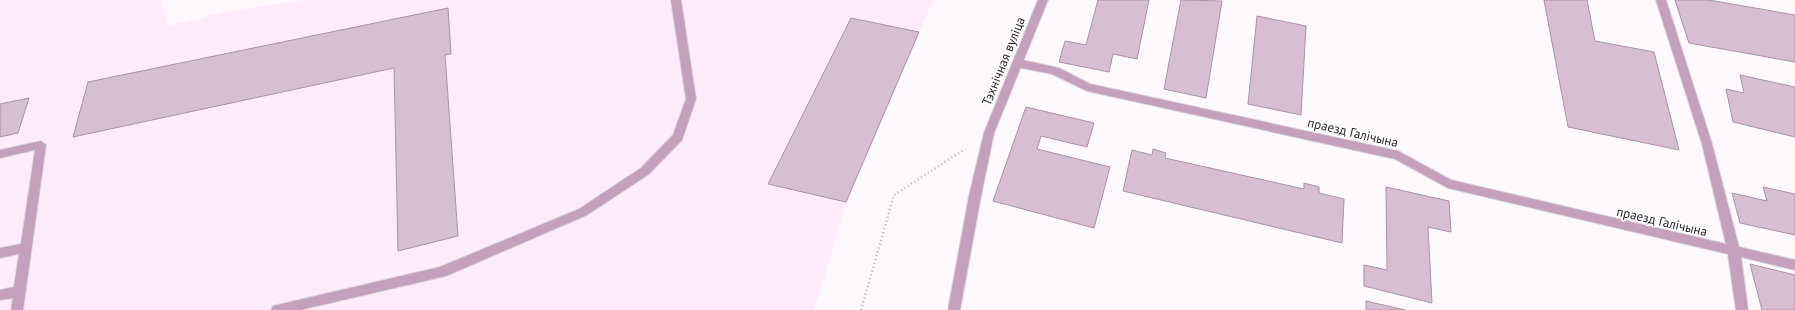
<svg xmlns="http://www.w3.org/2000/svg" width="1795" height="310" viewBox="0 0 1795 310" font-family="'PT Sans',sans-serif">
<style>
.built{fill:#ffebfa}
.building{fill:#d7bed1;stroke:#aa93a5}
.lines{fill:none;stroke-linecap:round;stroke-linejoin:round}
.service-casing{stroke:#dcd6da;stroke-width:2}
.minor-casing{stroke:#dcd6da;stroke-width:2}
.path{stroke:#b8b2b6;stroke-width:2.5;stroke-dasharray:1 3;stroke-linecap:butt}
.service{fill:#c4a0bb;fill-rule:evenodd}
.minor{fill:#c4a0bb;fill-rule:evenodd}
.labels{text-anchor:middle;stroke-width:3.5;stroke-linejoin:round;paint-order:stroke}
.street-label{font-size:13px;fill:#281f26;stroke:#fff}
</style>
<rect width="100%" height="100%" fill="#fef9fc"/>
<!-- built -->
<path class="built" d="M0 0H161L168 26 228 11 304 0H933L845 208 814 310H0Z"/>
<!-- building -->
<g class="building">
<path d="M1098 0H1149L1137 59 1113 54 1109 72 1059 62 1065 41 1086 45Z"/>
<path d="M1181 0 1222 1 1206 98 1164 89Z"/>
<path d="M1544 0H1587L1595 41 1654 52 1679 150 1568 127Z"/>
<path d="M1675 0H1709L1795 15V62L1689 43Z"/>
<path d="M448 8 451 54 445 55 458 236 398 251 394 68 73 137 88 82Z"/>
<path d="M1257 16 1306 26 1301 115 1248 104Z"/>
<path d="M851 18 919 32 846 202 768 184Z"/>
<path d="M1740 75 1795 87V137L1733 122 1726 89 1744 93Z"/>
<path d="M29 98 18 133 0 137V104Z"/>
<path d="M1026 107 1094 123 1087 147 1041 136 1037 149 1110 167 1094 228 993 201Z"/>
<path d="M1153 149 1166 153 1165 158 1304 189V183L1319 187V193L1344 199 1342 243 1123 191 1132 150 1152 155Z"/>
<path d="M1386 187 1449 201 1451 232 1428 227 1432 303 1364 286V265L1387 270Z"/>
<path d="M1763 187 1795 194V235L1740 223 1732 193 1767 201Z"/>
<path d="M1750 264 1795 275V310H1762Z"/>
<path d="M1366 301 1405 310H1366Z"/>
</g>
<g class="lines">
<!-- service casing -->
<g class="service-casing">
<g id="service">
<path d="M671 0H681L696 99 682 140 649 174 587 215 446 276 300 310H271L273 306 277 305 440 267 579 209 641 168 673 135 686 99Z"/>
<path d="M1656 0H1666L1712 144 1739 247 1795 260V270L1741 257 1748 310H1736L1728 254 1448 188 1395 159 1087 91 1052 74 1017 67 1012 63 1017 59 1059 68 1090 84 1398 151 1451 180 1726 244 1702 144Z"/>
<path d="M989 129 994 133 981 196 960 310H948L969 196 984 133Z"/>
<path d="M41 141 46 145 23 310H11L13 298 0 300V290L14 287 19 254 0 258V248L21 244 35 150 0 158V150Z"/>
</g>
</g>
<!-- minor casing -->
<g class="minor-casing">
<path id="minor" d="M1038 0H1048L994 133 993 136H985L984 133Z"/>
</g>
<!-- path -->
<path class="path" d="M861 310 894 195 965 149"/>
<!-- service -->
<use href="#service" class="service"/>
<!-- minor -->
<use href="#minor" class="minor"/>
</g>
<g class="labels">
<!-- street labels -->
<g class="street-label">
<text transform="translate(1003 61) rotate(-68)" y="5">Тэхнічная вуліца</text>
<text transform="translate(1353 132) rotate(13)" y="5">праезд Галічына</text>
<text transform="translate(1662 221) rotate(13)" y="5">праезд Галічына</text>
</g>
</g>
</svg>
